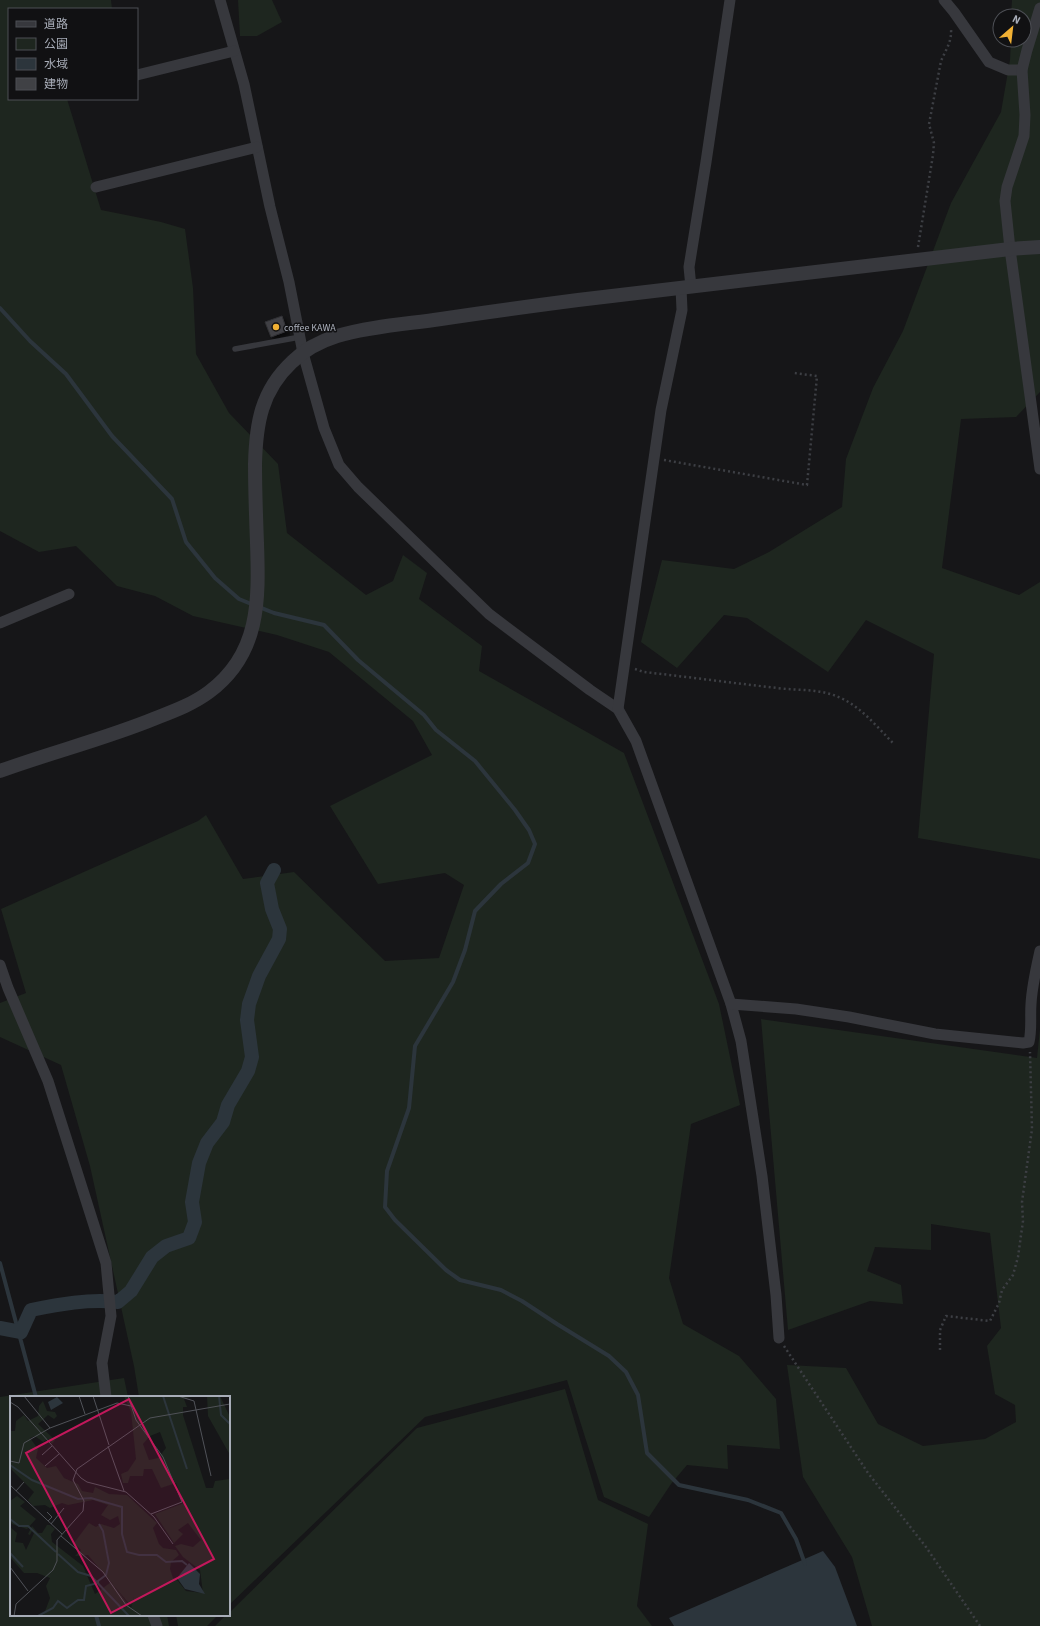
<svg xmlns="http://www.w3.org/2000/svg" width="1040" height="1626" viewBox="0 0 1040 1626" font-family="'Source Sans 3','Noto Sans JP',sans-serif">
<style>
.green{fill:#1e261f}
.water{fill:#2c353c}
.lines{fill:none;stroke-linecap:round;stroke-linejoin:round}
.stream{stroke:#2c353c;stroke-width:4}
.canal{stroke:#2c353c;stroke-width:14}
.building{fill:#404145;stroke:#303034;filter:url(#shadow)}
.path{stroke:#3d3f44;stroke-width:2.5;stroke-dasharray:2 3;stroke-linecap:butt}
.service{stroke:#37383d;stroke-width:5.5}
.minor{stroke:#37383d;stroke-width:11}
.tertiary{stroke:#37383d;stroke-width:14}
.poi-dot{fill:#f2b134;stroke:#111113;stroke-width:1.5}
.labels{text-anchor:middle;stroke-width:3;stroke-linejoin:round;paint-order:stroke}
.poi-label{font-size:10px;fill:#a8adb8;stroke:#111113;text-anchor:start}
.inset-river{fill:none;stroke:#2c353c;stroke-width:2}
.inset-road{fill:none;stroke:#505258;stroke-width:1}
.view{fill:#c2185b;fill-opacity:0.15;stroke:#c2185b;stroke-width:2}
.inset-edge{fill:none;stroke:#a8adb8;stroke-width:2}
</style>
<defs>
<filter id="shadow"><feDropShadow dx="3.5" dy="3.5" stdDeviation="2" flood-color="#0009"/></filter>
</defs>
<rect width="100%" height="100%" fill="#161618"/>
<!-- green -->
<g class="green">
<path d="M0 0H111L112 9H9V99H67L101 210 161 222 185 229 193 288 196 354 229 413 278 464 287 533 366 595 393 581 403 555 427 573 419 599 482 646 479 671 624 753 719 1004 740 1105 691 1124 669 1278 683 1324 739 1356 776 1399 780 1449 727 1445 728 1469 687 1465 671 1484 649 1517 604 1497 567 1380 425 1417 229 1605V1397H139L134 1366 90 1166 61 1065 0 1037V1003L26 993 1 909 198 821 206 815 243 879 294 872 385 961 439 958 464 885 445 873 378 884 330 806 432 755 413 721 329 652 277 635 193 616 155 596 117 586 76 546 39 552 0 531Z"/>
<path d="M238 0H272L282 22 257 36H240Z"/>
<path d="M1012 0H1040V392L1016 417 961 419 942 568 1019 595 1040 582V859L918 838 934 654 866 620 828 672 747 618 724 615 677 668 641 642 662 560 734 569 769 552 842 507 846 459 873 388 903 331 951 203 1001 112 1010 60 1011 40H1024V16H1011Z"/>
<path d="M761 1019 1037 1058 1040 1029V1626H872L852 1557 803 1477 787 1365 846 1368 878 1424 923 1446 985 1439 1016 1422 1015 1405 995 1394 987 1346 1001 1328 990 1233 931 1224V1250L875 1247 867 1271 901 1285 903 1304 870 1301 788 1330Z"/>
<path d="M124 1378 128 1397H11V1615H167L169 1626H0V1397Z"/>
<path d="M565 1389 598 1500 648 1524 637 1606 652 1626H215L226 1615H229V1613L417 1428Z"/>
<path d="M176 1615H218L207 1626H178Z"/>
</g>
<!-- water -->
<path class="water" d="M823 1551 835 1567 857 1626H674L669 1618Z"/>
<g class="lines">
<!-- stream -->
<g class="stream">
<path d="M0 308 30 341 66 374 112 436 172 499 186 542 215 578 239 599 274 613 324 625 358 660 424 715 436 730 475 761 515 810 529 830 535 844 528 863 501 884 475 911 465 950 453 982 415 1046 409 1108 387 1171 385 1207 395 1220 446 1270 460 1280 501 1290 522 1301 557 1324 609 1356 626 1372 638 1395 647 1453 679 1485 748 1500 781 1513 796 1539 805 1564"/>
<path d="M0 1263 36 1397"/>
<path d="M96 1615 99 1626"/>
</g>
<!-- canal -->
<path class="canal" d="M0 1328 21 1332 31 1310C60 1304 88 1299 118 1302L131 1291 152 1257 166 1246 189 1238 195 1222 192 1202 199 1163 207 1143 223 1122 228 1105 248 1071 252 1057 247 1020 249 1004 259 976 279 939 280 929 272 909 267 883 274 870"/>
</g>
<!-- building -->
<path class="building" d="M282 316 287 331 271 337 265 322Z"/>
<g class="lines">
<!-- path -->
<g class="path">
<path d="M918 247 933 155 934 143 929 124 941 61C946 49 952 42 951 28"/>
<path d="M664 460 807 485 817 376 794 373"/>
<path d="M635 669 644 672C688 677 733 683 777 688 801 691 821 688 843 699 863 709 878 728 893 743"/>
<path d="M784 1346 868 1473 926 1547 980 1626"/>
<path d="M940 1350V1330L946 1316 990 1321 999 1303 1002 1290 1013 1275 1018 1257 1023 1221 1022 1202 1032 1129 1030 1052"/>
</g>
<!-- service -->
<path class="service" d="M235 349 300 337"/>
<!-- minor -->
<g class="minor">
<path d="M220 0 244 84 270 207 289 282 303 353 324 428 339 465 358 487 489 614 590 690 618 709 636 741 731 1004 741 1041 762 1176 776 1295 779 1338"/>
<path d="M944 0 954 12 989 62 1008 70H1022"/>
<path d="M1040 8 1027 50 1022 70 1025 115 1024 136 1007 187 1005 201 1010 249 1040 469"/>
<path d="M137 75 234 51"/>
<path d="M96 187 257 147"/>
<path d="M691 287 689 267 706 162 730 0"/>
<path d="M0 623 69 594"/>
<path d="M618 709 661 410 682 310 681 288"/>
<path d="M0 965 8 988 48 1081 106 1263 111 1316 102 1363 106 1397"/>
<path d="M731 1004 796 1009 849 1017 935 1034 1023 1043 1029 1042C1032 1029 1030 1017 1031 1004 1032 986 1036 969 1040 951"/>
<path d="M153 1615 157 1626"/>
</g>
<!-- tertiary -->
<path class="tertiary" d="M0 771C52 752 105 739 156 718 174 711 193 704 209 692 260 654 259 601 257 543 256 517 255 490 255 464 256 424 261 391 292 362 304 350 321 341 337 336 371 326 407 324 441 319 487 312 532 306 578 300 722 283 866 266 1010 249L1040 247"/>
</g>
<!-- markers -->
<circle class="poi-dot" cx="276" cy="327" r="4"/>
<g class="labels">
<!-- poi labels -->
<g class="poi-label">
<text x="284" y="331">coffee KAWA</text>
</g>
</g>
<!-- overview -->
<g transform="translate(10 1396)">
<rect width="220" height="220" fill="#161618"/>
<path d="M114 0H183L174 3 177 11H173V19L196 92H203L205 85 220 83V220H31L34 218 40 202 36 190 40 182 27 177H14L0 161V131L7 137 5 146 13 147 16 154 24 137 22 135 20 139 18 138 22 130 28 137H32L37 129H40L45 133 41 138 42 146 73 170 85 198 101 186 121 212 124 201 121 210 78 159 65 160 71 154 64 147 79 127 86 131 91 128 104 132 110 128 108 120 100 124 91 119 98 109 83 104 58 109 52 107 40 112 35 109 23 110 18 104 24 96 0 72V35H5L6 25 14 19 18 25 28 20 29 10 33 5 37 15 45 16 47 20 44 23 38 19 28 28 45 44 42 48 38 43 33 46 25 40 20 42 28 53 26 62 37 72 46 70 54 82 68 88 72 95 83 97 85 91 99 98 117 99 147 127 143 132 149 148 153 152 166 154 169 159 161 166 160 173H155H160L163 182 168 185 176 195 193 197 190 174 173 161 165 150 171 148 183 151 191 144 178 127 168 134 173 138 164 147 145 118 174 107 166 87 151 92 142 73H134L133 80H120L118 87H113L111 78 118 75 126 63 121 16ZM150 36 156 52 148 62 139 64 133 48 140 40ZM197 0H210L220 21V59L198 20ZM7 100 15 106 10 110 26 123 17 133 2 128 0 125V105Z" fill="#1e261f" fill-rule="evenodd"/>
<path d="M47 1 53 7 41 14 38 6ZM179 167 190 178 189 188 195 198 175 193 167 182Z" fill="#2c353c"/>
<path class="inset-river" d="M153 0 177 73M209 0 211 19 220 28M0 69 22 84 68 103 81 102 112 111V138L117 156 129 159H147L156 166 172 165 177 169M0 123 9 130H18L46 156M0 157 13 171M48 158 68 176 81 180 119 220M28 220 43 212 48 205 57 212 68 204H74L76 190 88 187V185L96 179 99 167 93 135 89 128"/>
<path class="inset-road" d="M14 0 40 32M69 0 75 18M83 0 99 49M118 0 126 24 153 61 172 106 141 118M168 0 184 5 201 80M0 6 8 11 71 82 77 86 116 96 144 121 163 148M98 50 114 95M32 59 42 50M0 65 9 67 14 47 40 32 107 7 121 10M35 70 49 58M0 89 52 138M6 95 14 86M37 116 42 121 38 125M41 128 54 112M51 140 93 176 116 209 132 220M0 171 18 195M4 220 6 208 43 174 47 165V144L73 115 74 105 63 84 67 73 140 22 220 8"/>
<path class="view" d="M119 3 204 163 101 217 16 57Z"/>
<rect width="220" height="220" class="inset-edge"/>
</g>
<!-- legend -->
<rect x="8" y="8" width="130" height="92" fill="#111113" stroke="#4d4f55"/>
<rect x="16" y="21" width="20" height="6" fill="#37383d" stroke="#4d4f55"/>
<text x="44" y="28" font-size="12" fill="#a8adb8">道路</text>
<rect x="16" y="38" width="20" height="12" fill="#1e261f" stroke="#4d4f55"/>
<text x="44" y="48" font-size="12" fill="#a8adb8">公園</text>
<rect x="16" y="58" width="20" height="12" fill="#2c353c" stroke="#4d4f55"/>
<text x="44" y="68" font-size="12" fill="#a8adb8">水域</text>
<rect x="16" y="78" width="20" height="12" fill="#404145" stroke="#4d4f55"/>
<text x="44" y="88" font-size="12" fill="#a8adb8">建物</text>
<!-- north arrow -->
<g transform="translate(1012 28) rotate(28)"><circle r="19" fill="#111113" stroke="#4d4f55"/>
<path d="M0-3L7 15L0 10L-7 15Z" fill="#f2b134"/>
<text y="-6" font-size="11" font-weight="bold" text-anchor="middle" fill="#a8adb8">N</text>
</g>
</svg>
